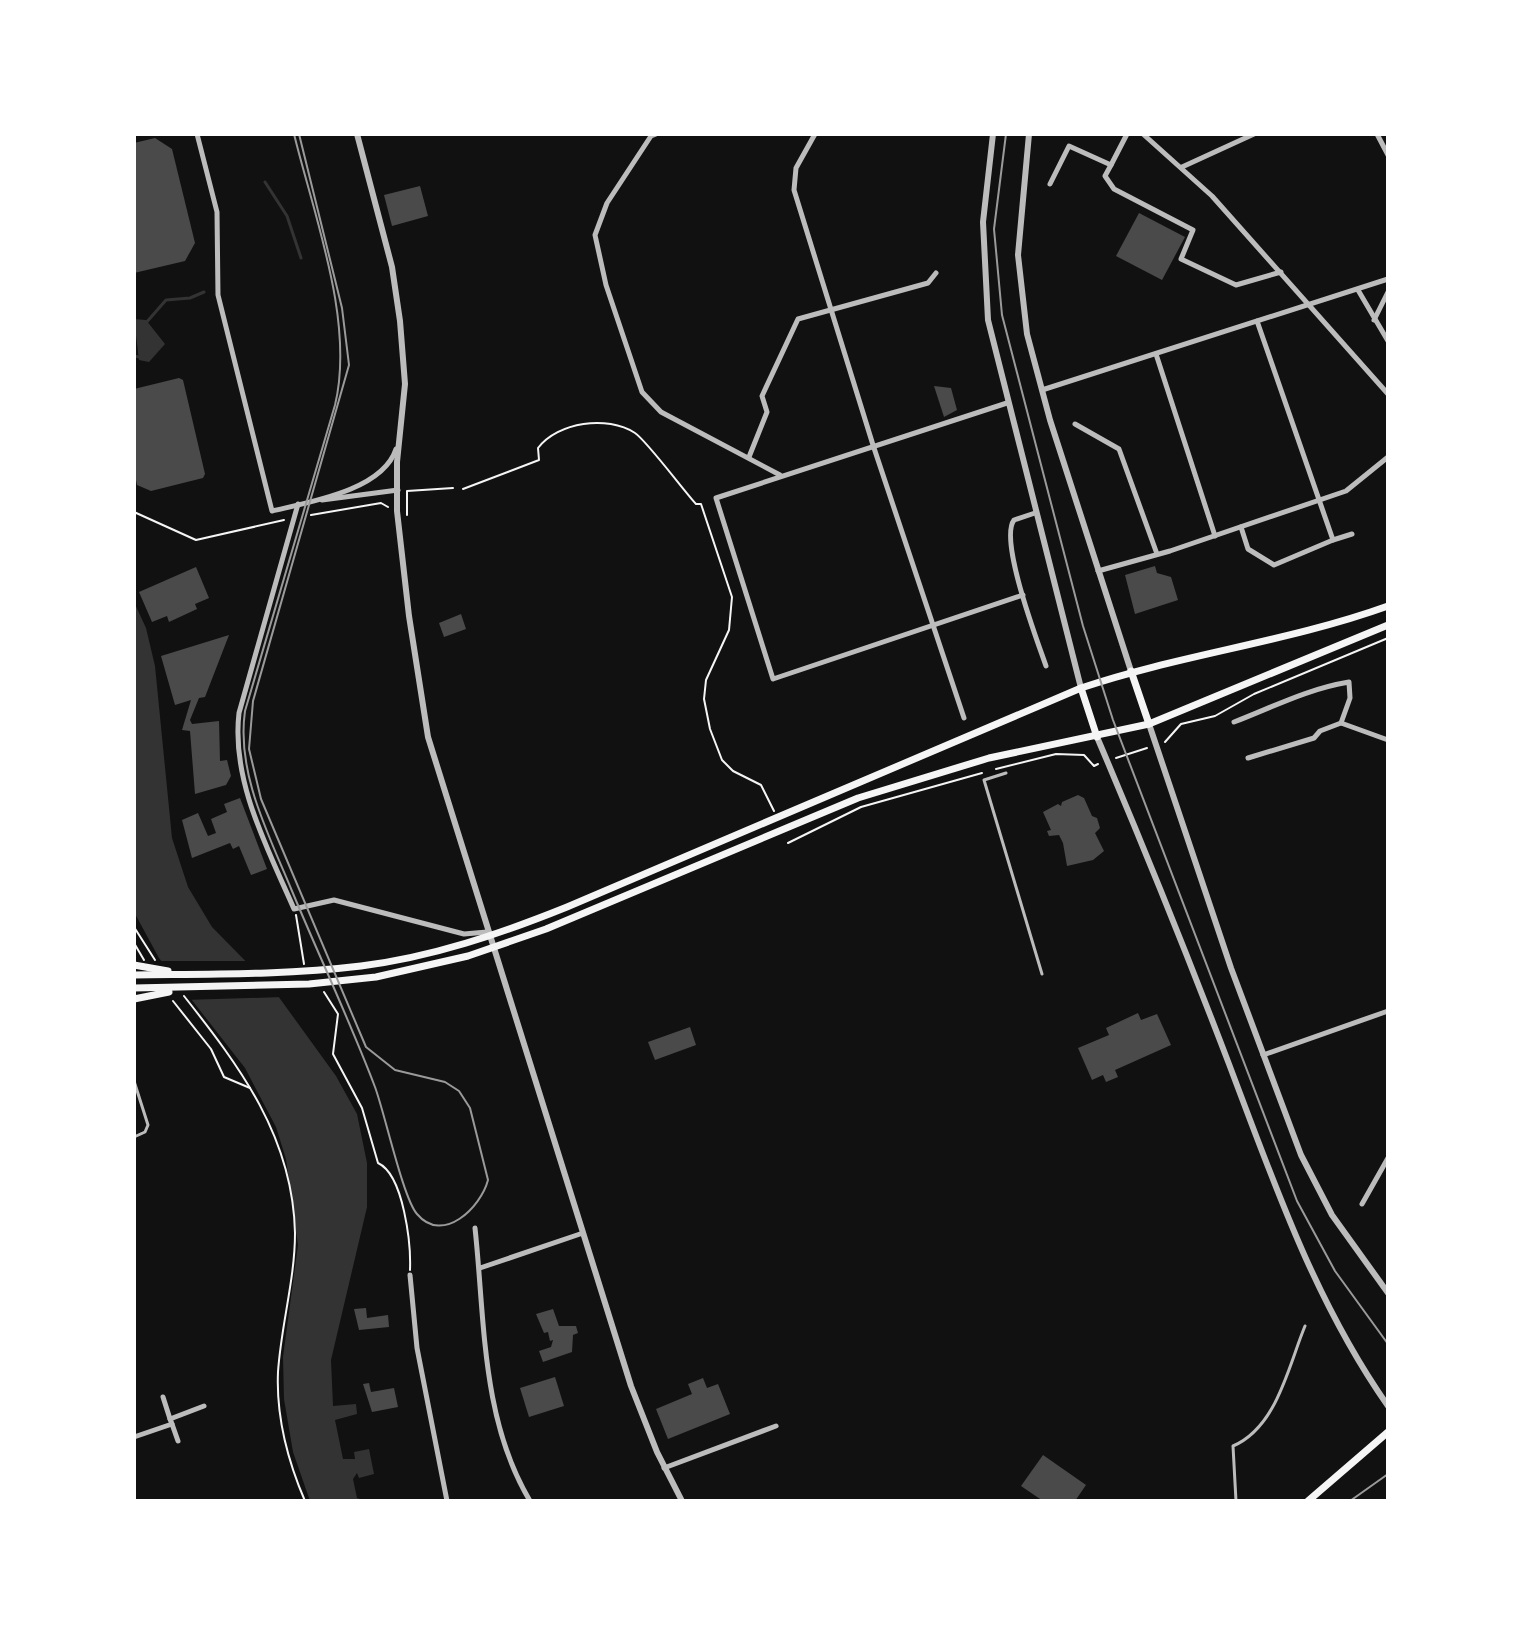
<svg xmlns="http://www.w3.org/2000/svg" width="1522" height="1635" viewBox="0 0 1522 1635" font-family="'DM Sans',sans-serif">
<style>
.water{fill:#333}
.pier{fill:#111}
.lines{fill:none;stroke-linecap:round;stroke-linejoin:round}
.stream{stroke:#333;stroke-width:3}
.building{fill:#4a4a4a}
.path{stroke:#f5f5f5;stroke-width:2}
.service{stroke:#bcbcbc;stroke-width:3}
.minor{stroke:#bcbcbc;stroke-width:5}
.tertiary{stroke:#bcbcbc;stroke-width:6}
.secondary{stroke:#f5f5f5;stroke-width:7}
.tram{stroke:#9a9a9a;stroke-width:2}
</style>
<rect width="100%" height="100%" fill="#111"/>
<!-- water -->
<g class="water">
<path d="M134 319 146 320 165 344 149 362 139 360Z"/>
<path d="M134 602 146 628 155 666 172 838 188 887 212 927 273 989 336 1076 357 1114 367 1163V1207L331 1360 333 1406 356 1404 357 1414 335 1420 343 1459H355L354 1452 369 1449 374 1474 359 1478 357 1473 353 1479 357 1498 366 1501H310L293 1452 284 1399 283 1357 298 1245 286 1159 276 1127 245 1068 159 958 134 912Z"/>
</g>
<!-- pier -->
<path class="pier" d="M156 961H250L283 997 185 1000Z"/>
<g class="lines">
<!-- stream -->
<g class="stream">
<path d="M265 182 287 216 301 258"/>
<path d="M145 324 166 300 190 298 204 292"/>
<path d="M134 356 139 357"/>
</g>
</g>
<!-- building -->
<g class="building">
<path d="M155 138 172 149 195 243 185 261 134 273V143Z"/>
<path d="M420 186 428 216 392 226 384 195Z"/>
<path d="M1139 213 1185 237 1162 280 1116 256Z"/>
<path d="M179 378 183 380 205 474 203 478 151 491 137 485 134 470V389Z"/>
<path d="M934 386 951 388 957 410 944 417Z"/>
<path d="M1155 566 1157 573 1171 577 1178 600 1135 614 1125 575Z"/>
<path d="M196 567 209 598 195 604 197 609 169 622 167 616 152 622 139 592Z"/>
<path d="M461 614 466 629 444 637 439 623Z"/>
<path d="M229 635 205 697 199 698 190 720 192 724 219 721 220 761 227 760 231 776 226 785 195 794 190 731 182 730 191 700 175 705 161 656Z"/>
<path d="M1078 795 1084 798 1092 816 1097 818 1100 828 1095 833 1104 851 1093 860 1067 866 1063 843 1059 835 1049 836 1047 831 1051 830 1043 812 1058 804 1061 806 1062 802Z"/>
<path d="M240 798 267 869 251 875 239 846 233 849 230 843 192 858 182 820 198 813 208 836 216 833 211 819 227 812 224 804Z"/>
<path d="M1138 1013 1141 1020 1157 1014 1171 1045 1115 1070 1118 1077 1106 1082 1103 1075 1092 1080 1078 1048 1109 1035 1106 1028Z"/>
<path d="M690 1027 696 1045 655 1060 648 1042Z"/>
<path d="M366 1308 367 1318 388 1315 389 1327 359 1330 354 1309Z"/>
<path d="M553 1309 559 1326H576L578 1333 573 1335 572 1352 543 1362 539 1351 551 1347 553 1340 550 1341 548 1332 544 1333 536 1314Z"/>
<path d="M555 1377 564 1406 529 1417 520 1388Z"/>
<path d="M703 1378 707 1388 718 1384 730 1414 668 1439 656 1409 692 1394 688 1384Z"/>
<path d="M369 1383 371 1392 394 1388 398 1407 372 1412 363 1384Z"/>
<path d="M1043 1455 1086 1485 1075 1501H1043L1021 1486Z"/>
</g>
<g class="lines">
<!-- path -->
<g class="path">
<path d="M463 489 539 460 538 448C558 422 607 415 635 433 646 440 684 491 696 504H701L732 597 729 630 706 680 704 699 710 729 722 760 733 771 761 785 774 811"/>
<path d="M134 512 196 540 284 520"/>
<path d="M311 515 381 503 388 507"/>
<path d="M407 515V491L453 488"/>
<path d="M1165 742 1181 724 1215 716 1254 694 1388 638"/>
<path d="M1116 758 1147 748"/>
<path d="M996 769 1056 754 1084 755 1094 766 1098 764"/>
<path d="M788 843 861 807 982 773"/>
<path d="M296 915 304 964"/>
<path d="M134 927 155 960"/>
<path d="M134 943 144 960"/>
<path d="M324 992 338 1014 333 1054 362 1108 378 1163C404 1175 411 1245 410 1270"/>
<path d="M184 996C240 1067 293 1137 295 1233 295 1280 281 1325 278 1372 276 1417 287 1459 305 1501"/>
<path d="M173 1001 211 1049 224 1077 250 1088"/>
</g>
<!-- service -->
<g class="service">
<path d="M1006 773 984 780 1042 974"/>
<path d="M134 1081 148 1125 145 1132 134 1137"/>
<path d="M1236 1501 1233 1446C1277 1427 1288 1367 1305 1326"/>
</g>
<!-- minor -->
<g class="minor">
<path d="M197 134 217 212 218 295 272 511C310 502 383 490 396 449"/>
<path d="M656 134 651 136 607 203 595 235 606 285 642 392 661 412 780 475"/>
<path d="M815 134 796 168 794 190 873 445 964 718"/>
<path d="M1143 134 1212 196 1388 394"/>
<path d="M1377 134 1388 155"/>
<path d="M1111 165 1105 176 1114 189 1193 230 1181 259 1236 285 1281 272"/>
<path d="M1182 167 1254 134"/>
<path d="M1050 184 1069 146 1111 165 1127 134"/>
<path d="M1358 290 1388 341"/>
<path d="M1374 320 1388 292"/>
<path d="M1156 354 1215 536"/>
<path d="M1042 390 1388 279"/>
<path d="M1007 403 716 498 773 679 1023 595"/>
<path d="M1075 424 1119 449 1157 554"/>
<path d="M749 457 767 412 762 396 798 319 928 283 936 273"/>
<path d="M322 500 398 490"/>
<path d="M298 504 239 713C231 781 268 849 294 909L334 900 464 934 487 932"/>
<path d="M1035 513 1014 520C999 540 1037 640 1046 666"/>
<path d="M1241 527 1248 549 1274 565 1333 540 1257 321"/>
<path d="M1333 540 1352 534"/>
<path d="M1098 571 1170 551 1346 491 1388 457"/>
<path d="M1234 722C1273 707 1307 689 1349 682L1350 698 1341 723 1388 740"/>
<path d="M1248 758 1314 738 1320 731 1341 723"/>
<path d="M1263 1055 1388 1011"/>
<path d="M1362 1204 1388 1158"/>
<path d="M475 1228C485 1320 481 1419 530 1501"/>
<path d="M480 1268 583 1233"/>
<path d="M410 1275 417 1348 447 1501"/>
<path d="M163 1397 170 1419"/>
<path d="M172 1424 178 1441"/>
<path d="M134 1437 172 1424 170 1419 204 1406"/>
<path d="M664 1468 776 1426"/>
</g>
<!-- tertiary -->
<g class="tertiary">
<path d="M357 134 392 267 400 321 405 384 397 462V511L409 616 428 737 631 1386 657 1452 682 1501"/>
<path d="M993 134 983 222 988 320 1081 688"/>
<path d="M1029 134 1018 255 1027 334 1050 420 1131 671"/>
<path d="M1149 724 1231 968 1301 1155 1332 1215 1388 1293"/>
<path d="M1097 737C1143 845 1187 954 1229 1064 1274 1183 1315 1302 1388 1406"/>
</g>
<!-- secondary -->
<g class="secondary">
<path d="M1131 671 1149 724"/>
<path d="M1081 688 1097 737"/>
<path d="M134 965 168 971"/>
<path d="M134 975C210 974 286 975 361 966 432 957 500 934 567 907L1081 688C1182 654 1288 642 1388 606"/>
<path d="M134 988 309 984 376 977 468 956 546 929 858 798 989 758 1149 724 1388 625"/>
<path d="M134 999 169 992"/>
<path d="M1308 1501 1388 1432"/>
</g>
<!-- tram -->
<g class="tram">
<path d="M294 134C314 216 355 322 335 405L245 711C236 773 269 835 292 891 319 956 350 1021 375 1087 385 1114 403 1198 417 1214 443 1245 481 1207 488 1180L470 1108 459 1091 445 1082 395 1070 366 1047 261 799 249 749 253 701 349 365 342 308 299 134"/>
<path d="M1006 134 994 229 1002 315 1083 626 1113 720 1297 1201 1335 1271 1388 1344"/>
<path d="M1350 1501 1388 1474"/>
</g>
</g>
<!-- border -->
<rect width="1522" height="1635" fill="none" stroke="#ffffff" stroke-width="272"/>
</svg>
